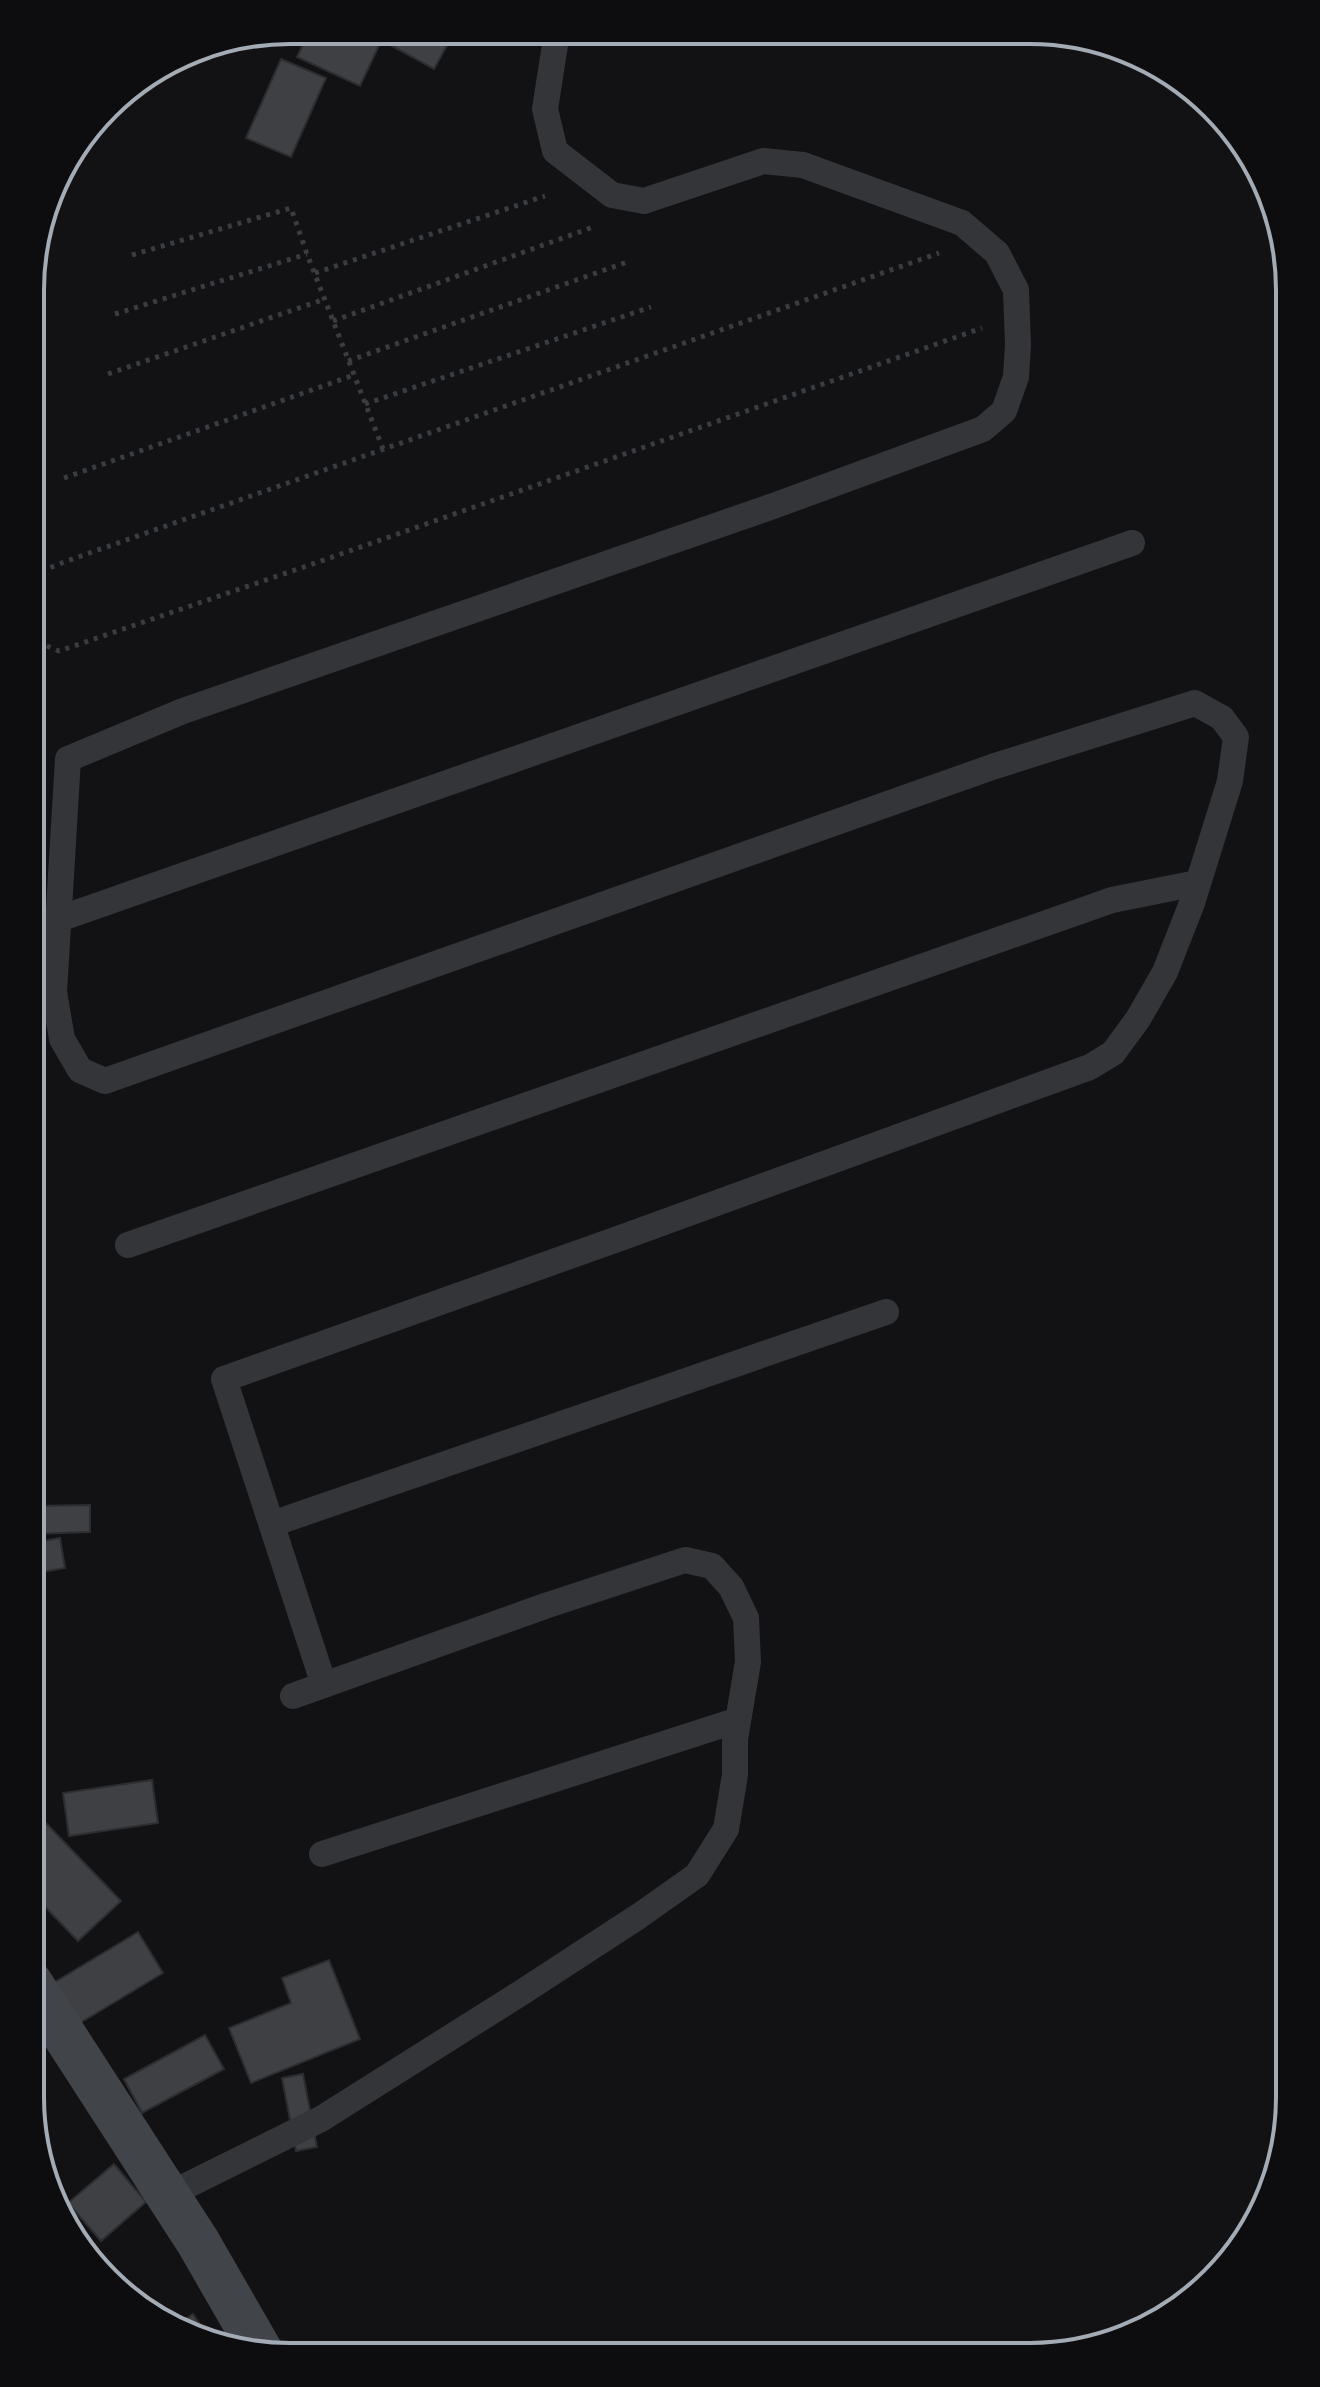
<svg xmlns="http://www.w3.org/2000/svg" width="1320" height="2387" viewBox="0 0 1320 2387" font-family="Poppins,sans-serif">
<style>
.building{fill:#3e4044;stroke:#2c2d30;stroke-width:2}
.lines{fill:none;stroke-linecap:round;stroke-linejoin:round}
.path{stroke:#393c40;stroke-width:5;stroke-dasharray:4 6;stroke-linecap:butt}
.lane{stroke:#333539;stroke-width:26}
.secondary{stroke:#414449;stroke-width:44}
.rim{fill:none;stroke:#a3abb5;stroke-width:4}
</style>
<rect width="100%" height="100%" fill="#121214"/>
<!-- building -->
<g class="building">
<path d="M310 30H367L383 37 360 86 297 57Z"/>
<path d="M401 31H455L434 69 392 46Z"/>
<path d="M281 59 326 78 291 157 246 138Z"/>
<path d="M90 1505V1532L31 1534V1506Z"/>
<path d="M60 1538 65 1568 31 1574V1543Z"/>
<path d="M30 1725 44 1750 30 1758Z"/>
<path d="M152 1780 158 1823 69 1836 63 1793Z"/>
<path d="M42 1819 121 1901 78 1941 30 1891V1830Z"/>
<path d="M138 1932 163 1973 75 2026 50 1985Z"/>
<path d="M329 1960 360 2039 251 2083 229 2028 291 2003 282 1978Z"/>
<path d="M205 2035 224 2069 142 2113 124 2079Z"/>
<path d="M303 2074 317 2147 296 2151 282 2078Z"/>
<path d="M114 2164 146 2202 101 2241 68 2203Z"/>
<path d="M193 2314 211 2341 173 2328Z"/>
</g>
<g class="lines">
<!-- path -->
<g class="path">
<path d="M132 255 291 208 307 254 383 449"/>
<path d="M315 273 545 196"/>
<path d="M115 314 307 254"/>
<path d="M333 321 596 226"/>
<path d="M348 361 630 261"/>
<path d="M108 374 325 299"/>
<path d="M365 404 651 307"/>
<path d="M64 478 354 375"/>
<path d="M32 575 64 562 939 253"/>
<path d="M32 633 42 644 59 651 304 567 982 328"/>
</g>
<!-- lane -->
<g class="lane">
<path d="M59 919 1132 543"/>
<path d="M128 1245 1112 900 1197 883"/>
<path d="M272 1524 886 1312"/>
<path d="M324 1685 224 1379 626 1236 1090 1067 1113 1053 1138 1019 1165 972 1192 903 1230 781 1236 737 1222 718 1195 703 995 766 105 1081 80 1070 62 1039 54 992 68 759 183 711 776 505 983 429 1004 411 1016 377 1018 345 1016 290 997 253 962 223 803 165 763 161 644 201 612 195 555 151 545 109 557 32"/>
<path d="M322 1854 738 1720"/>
<path d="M168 2195 321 2119 524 1991 639 1916 697 1875 726 1829 735 1775V1739L748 1662 746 1618 731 1587 712 1566 685 1560 545 1606 293 1696"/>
</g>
<!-- secondary -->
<path class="secondary" d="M30 1982 198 2242 263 2355"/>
</g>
<!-- crop -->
<path d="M0 0H1320V2387H0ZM290 44H1030A246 246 0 0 1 1276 290V2097A246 246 0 0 1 1030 2343H290A246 246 0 0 1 44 2097V290A246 246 0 0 1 290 44Z" fill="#0d0d0f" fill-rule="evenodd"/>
<path class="rim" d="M290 44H1030A246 246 0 0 1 1276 290V2097A246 246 0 0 1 1030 2343H290A246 246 0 0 1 44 2097V290A246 246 0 0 1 290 44Z"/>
</svg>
